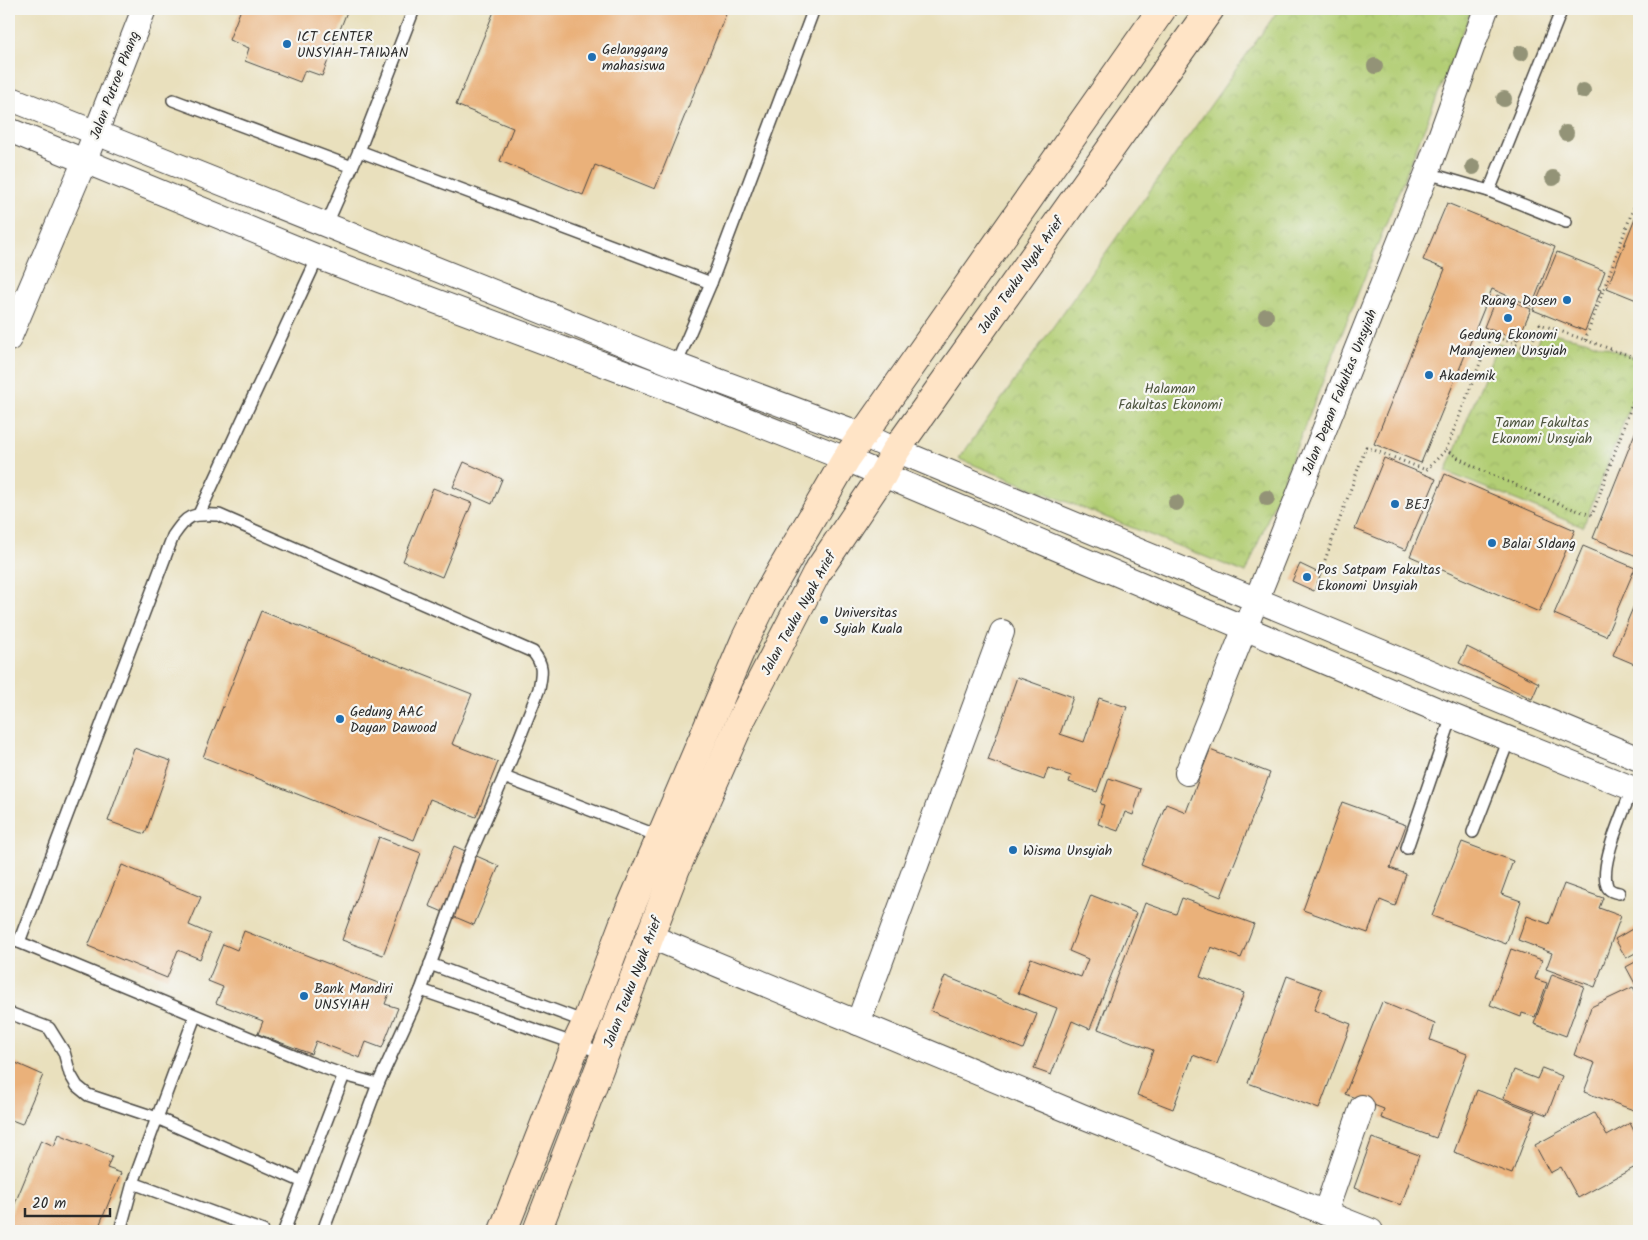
<svg xmlns="http://www.w3.org/2000/svg" width="1648" height="1240" viewBox="0 0 1648 1240" font-family="Kalam,sans-serif">
<style>
.park{fill:url(#park-crowns);stroke:#6e7c50}
.building{fill:#eab17a}
.lines{fill:none;stroke-linecap:round;stroke-linejoin:round}
.service-casing{stroke:#484641;stroke-width:14}
.minor-casing{stroke:#484641;stroke-width:26}
.secondary-casing{stroke:#484641;stroke-width:30}
.path{stroke:#484641;stroke-width:3;stroke-dasharray:1 4;stroke-linecap:butt}
.service{stroke:#fff;stroke-width:11}
.minor{stroke:#fff;stroke-width:24}
.secondary{stroke:#ffe4c6;stroke-width:28}
.tree{fill:#939377}
.poi-dot{fill:#1f6fb2;stroke:#f6f6f2;stroke-width:2}
.labels{text-anchor:middle;stroke-width:4.5;stroke-linejoin:round;paint-order:stroke}
.poi-label{font-size:14px;fill:#2b2b2b;stroke:#f6f6f2;text-anchor:start}
.street-label{font-size:14px;fill:#2b2b2b;stroke:#f6f6f2}
.park-label{font-size:14px;fill:#4d543e;stroke:#f6f6f2}
</style>
<defs>
<pattern id="park-crowns" width="20" height="18" patternUnits="userSpaceOnUse" patternTransform="scale(1.25)"><rect width="20" height="18" fill="#b2ce75"/><path d="M2 6a3 3 0 1 1 6 0M12 15a3 3 0 1 1 6 0" fill="none" stroke="#99b165"/></pattern>
</defs>
<rect width="100%" height="100%" fill="#f6f6f2"/>
<filter id="ink" filterUnits="userSpaceOnUse"><feTurbulence type="fractalNoise" baseFrequency=".02" numOctaves="2"/><feDisplacementMap in="SourceGraphic" scale="10" xChannelSelector="R" yChannelSelector="G"/><feConvolveMatrix kernelMatrix="1 2 1 2 8 2 1 2 1" color-interpolation-filters="sRGB"/></filter>
<filter id="wash" filterUnits="userSpaceOnUse"><feTurbulence type="fractalNoise" baseFrequency=".0096" numOctaves="4" result="noise"/><feDisplacementMap in="SourceGraphic" scale="20" xChannelSelector="R" yChannelSelector="G"/><feGaussianBlur stdDeviation="1.12" result="paint"/><feColorMatrix in="noise" values="0 0 0 0 0 0 0 0 0 0 0 0 0 0 0 0 0 1.4 0 .05"/><feComposite in="paint" operator="in"/></filter>
<g filter="url(#wash)">
<rect width="100%" height="100%" fill="#e9e0bd"/>
<!-- park -->
<g class="park">
<path d="M1279 9H1472L1246 573 959 459Z"/>
<path d="M1542 331 1585 340 1639 359V383L1583 527 1446 472 1498 343 1532 355Z"/>
</g>
<g id="blocks">
<!-- building -->
<g class="building">
<path d="M241 9H348L322 76 305 70 300 82 245 61 249 48 229 40Z"/>
<path d="M495 9H728L655 189 595 165 583 195 500 161 513 128 456 105Z"/>
<path d="M1447 203 1555 247 1532 306 1492 289 1421 463 1374 444 1445 269 1423 260Z"/>
<path d="M1639 208V301L1607 288Z"/>
<path d="M1557 252 1605 271 1598 289 1601 290 1585 331 1533 310Z"/>
<path d="M1497 295 1531 309 1518 340 1484 327Z"/>
<path d="M1639 423V557L1593 538Z"/>
<path d="M1384 458 1436 479 1406 550 1355 529Z"/>
<path d="M464 462 502 479 492 504 453 487Z"/>
<path d="M1445 474 1575 530 1539 612 1410 556Z"/>
<path d="M433 488 472 503 442 577 403 561Z"/>
<path d="M1583 546 1635 568 1606 636 1554 614Z"/>
<path d="M1300 564 1321 574 1314 591 1292 581Z"/>
<path d="M1638 596H1639V666L1613 655Z"/>
<path d="M261 611 472 694 452 744 498 762 476 817 430 799 414 840 203 757Z"/>
<path d="M1467 647 1539 683 1532 699 1459 663Z"/>
<path d="M1017 677 1073 697 1060 734 1084 742 1099 698 1127 707 1097 792 1069 782 1071 776 1048 768 1044 780 988 760Z"/>
<path d="M134 748 171 761 145 834 108 821Z"/>
<path d="M1210 750 1270 773 1221 897 1141 865 1166 804 1186 812Z"/>
<path d="M1109 778 1141 789 1133 815 1125 812 1118 831 1098 824 1104 805 1100 804Z"/>
<path d="M1342 802 1406 825 1390 868 1406 874 1395 906 1380 900 1368 933 1303 910Z"/>
<path d="M379 837 421 853 383 955 342 940Z"/>
<path d="M1462 842 1513 861 1501 894 1521 901 1506 944 1432 916Z"/>
<path d="M454 846 499 866 474 925 429 906Z"/>
<path d="M122 865 201 897 189 925 210 934 200 959 178 950 167 978 88 946Z"/>
<path d="M1564 884 1603 898 1599 908 1621 916 1595 987 1546 969 1552 953 1518 940 1527 916 1549 924Z"/>
<path d="M1091 895 1136 913 1090 1029 1072 1021 1051 1075 1034 1069 1057 1008 1018 993 1031 958 1081 977 1088 959 1069 951Z"/>
<path d="M1182 898 1254 924 1241 958 1211 947 1200 977 1244 993 1217 1064 1193 1055 1173 1109 1137 1095 1153 1050 1098 1029 1145 903 1176 914Z"/>
<path d="M1639 925V951L1626 958 1615 939Z"/>
<path d="M244 931 391 988 385 1004 398 1008 382 1048 366 1042 360 1058 316 1041 311 1054 258 1034 263 1021 216 1003 223 987 208 981 223 944 237 950Z"/>
<path d="M1511 949 1542 960 1535 979 1547 983 1535 1017 1522 1013 1521 1017 1490 1005Z"/>
<path d="M1639 960V991L1626 967Z"/>
<path d="M1552 974 1584 986 1566 1036 1534 1024Z"/>
<path d="M945 976 1037 1014 1023 1049 931 1011Z"/>
<path d="M1287 976 1322 989 1314 1010 1351 1024 1319 1109 1248 1083Z"/>
<path d="M1633 987 1639 998V1112L1584 1092 1595 1063 1574 1055 1591 1007Z"/>
<path d="M1382 1002 1435 1024 1430 1040 1467 1054 1436 1138 1381 1118 1384 1109 1345 1094Z"/>
<path d="M9 1060 43 1075 22 1124 9 1119Z"/>
<path d="M1542 1068 1562 1076 1547 1115 1503 1098 1514 1070 1537 1079Z"/>
<path d="M1477 1090 1535 1112 1512 1174 1454 1152Z"/>
<path d="M1594 1113 1607 1136 1630 1123 1639 1141V1165L1578 1198 1561 1167 1550 1173 1535 1145Z"/>
<path d="M59 1134 112 1156 107 1168 121 1173 97 1231H9V1212L11 1213 41 1140 54 1146Z"/>
<path d="M1372 1138 1419 1155 1401 1205 1354 1188Z"/>
</g>
</g>
</g>
<g filter="url(#ink)">
<use href="#blocks" fill-opacity="0" stroke="#484641" stroke-width="1"/>
<g class="lines">
<!-- service casing -->
<g class="service-casing">
<g id="service">
<path d="M1562 9 1489 191 1566 222"/>
<path d="M173 100 352 167"/>
<path d="M359 151 711 283"/>
<path d="M1427 173 1489 191"/>
<path d="M326 226 359 151 414 9"/>
<path d="M676 365 711 283 812 14"/>
<path d="M199 514 318 257"/>
<path d="M504 777 661 837"/>
<path d="M1473 832 1509 739"/>
<path d="M1407 848 1452 716"/>
<path d="M1619 893C1614 892 1609 891 1607 886 1599 864 1624 811 1632 789"/>
<path d="M9 938 308 1062 344 1075 378 1084"/>
<path d="M19 942 173 536C189 513 191 514 219 515L533 652C544 665 542 673 539 689L504 777 469 857 421 990 378 1084 323 1231"/>
<path d="M430 964 588 1023"/>
<path d="M421 990 576 1044 604 1053"/>
<path d="M9 1013 49 1028 64 1052 70 1074 77 1086 88 1095 157 1118 133 1183"/>
<path d="M195 1016 157 1118 303 1182"/>
<path d="M120 1231 133 1183 263 1231"/>
<path d="M284 1231 344 1075"/>
</g>
</g>
<!-- minor casing -->
<g class="minor-casing">
<g id="minor">
<path d="M9 98 676 365 863 435 896 450 1639 759"/>
<path d="M9 130 318 257 667 388 846 459 1452 716 1639 791"/>
<path d="M9 339 85 160 144 9"/>
<path d="M1187 773 1427 173 1486 9"/>
<path d="M649 936 1082 1116 1371 1231"/>
<path d="M858 1023 1002 632"/>
<path d="M1325 1213 1362 1107"/>
</g>
</g>
<!-- secondary casing -->
<g class="secondary-casing">
<g id="secondary">
<path d="M503 1231 576 1044 586 1023 623 925 745 640 767 595 846 459 1162 9"/>
<path d="M537 1231 676 868 742 718 816 574 882 476 896 450 1210 9"/>
</g>
</g>
<!-- path -->
<g class="path">
<path d="M1585 340 1639 193"/>
<path d="M1639 359 1540 324 1529 349 1491 335 1446 450C1469 466 1495 476 1520 487 1544 497 1567 508 1592 515L1639 385"/>
<path d="M1325 560 1366 447 1426 470 1446 450"/>
</g>
<!-- service -->
<use href="#service" class="service"/>
<!-- minor -->
<use href="#minor" class="minor"/>
<!-- secondary -->
<use href="#secondary" class="secondary"/>
</g>
<!-- trees -->
<g class="tree">
<circle cx="1521" cy="53" r="8"/>
<circle cx="1375" cy="66" r="8"/>
<circle cx="1583" cy="91" r="8"/>
<circle cx="1504" cy="99" r="8"/>
<circle cx="1566" cy="133" r="8"/>
<circle cx="1473" cy="167" r="8"/>
<circle cx="1553" cy="178" r="8"/>
<circle cx="1266" cy="316" r="8"/>
<circle cx="1267" cy="498" r="8"/>
<circle cx="1176" cy="503" r="8"/>
</g>
</g>
<!-- markers -->
<g class="poi-dot">
<circle cx="287" cy="44" r="5"/>
<circle cx="592" cy="57" r="5"/>
<circle cx="1567" cy="300" r="5"/>
<circle cx="1508" cy="318" r="5"/>
<circle cx="1429" cy="375" r="5"/>
<circle cx="1395" cy="504" r="5"/>
<circle cx="1492" cy="543" r="5"/>
<circle cx="1307" cy="577" r="5"/>
<circle cx="824" cy="620" r="5"/>
<circle cx="340" cy="719" r="5"/>
<circle cx="1013" cy="850" r="5"/>
<circle cx="304" cy="996" r="5"/>
</g>
<g class="labels">
<!-- poi labels -->
<g class="poi-label">
<text x="297" y="41">ICT CENTER<tspan x="297" dy="16">UNSYIAH-TAIWAN</tspan></text>
<text x="602" y="54">Gelanggang<tspan x="602" dy="16">mahasiswa</tspan></text>
<text x="1557" y="305" text-anchor="end">Ruang Dosen</text>
<text x="1508" y="339" text-anchor="middle">Gedung Ekonomi<tspan x="1508" dy="16">Manajemen Unsyiah</tspan></text>
<text x="1439" y="380">Akademik</text>
<text x="1405" y="509">BEJ</text>
<text x="1502" y="548">Balai SIdang</text>
<text x="1317" y="574">Pos Satpam Fakultas<tspan x="1317" dy="16">Ekonomi Unsyiah</tspan></text>
<text x="834" y="617">Universitas<tspan x="834" dy="16">Syiah Kuala</tspan></text>
<text x="350" y="716">Gedung AAC<tspan x="350" dy="16">Dayan Dawood</tspan></text>
<text x="1023" y="855">Wisma Unsyiah</text>
<text x="314" y="993">Bank Mandiri<tspan x="314" dy="16">UNSYIAH</tspan></text>
</g>
<!-- street labels -->
<g class="street-label">
<text transform="translate(114 85) rotate(-69)" y="5">Jalan Putroe Phang</text>
<text transform="translate(1020 275) rotate(-55)" y="5">Jalan Teuku Nyak Arief</text>
<text transform="translate(1339 392) rotate(-68)" y="5">Jalan Depan Fakultas Unsyiah</text>
<text transform="translate(798 613) rotate(-61)" y="5">Jalan Teuku Nyak Arief</text>
<text transform="translate(632 982) rotate(-69)" y="5">Jalan Teuku Nyak Arief</text>
</g>
<!-- park labels -->
<g class="park-label">
<text x="1170" y="393">Halaman<tspan x="1170" dy="16">Fakultas Ekonomi</tspan></text>
<text x="1542" y="427">Taman Fakultas<tspan x="1542" dy="16">Ekonomi Unsyiah</tspan></text>
</g>
</g>
<!-- margin -->
<rect width="1648" height="1240" fill="none" stroke="#f6f6f2" stroke-width="30"/>
<!-- scale -->
<path d="M25 1208v8h85v-8" fill="none" stroke="#2b2b2b" stroke-width="2.5"/>
<text x="32" y="1208" font-size="15" fill="#2b2b2b" stroke="#f6f6f2" stroke-width="4" paint-order="stroke">20 m</text>
</svg>
